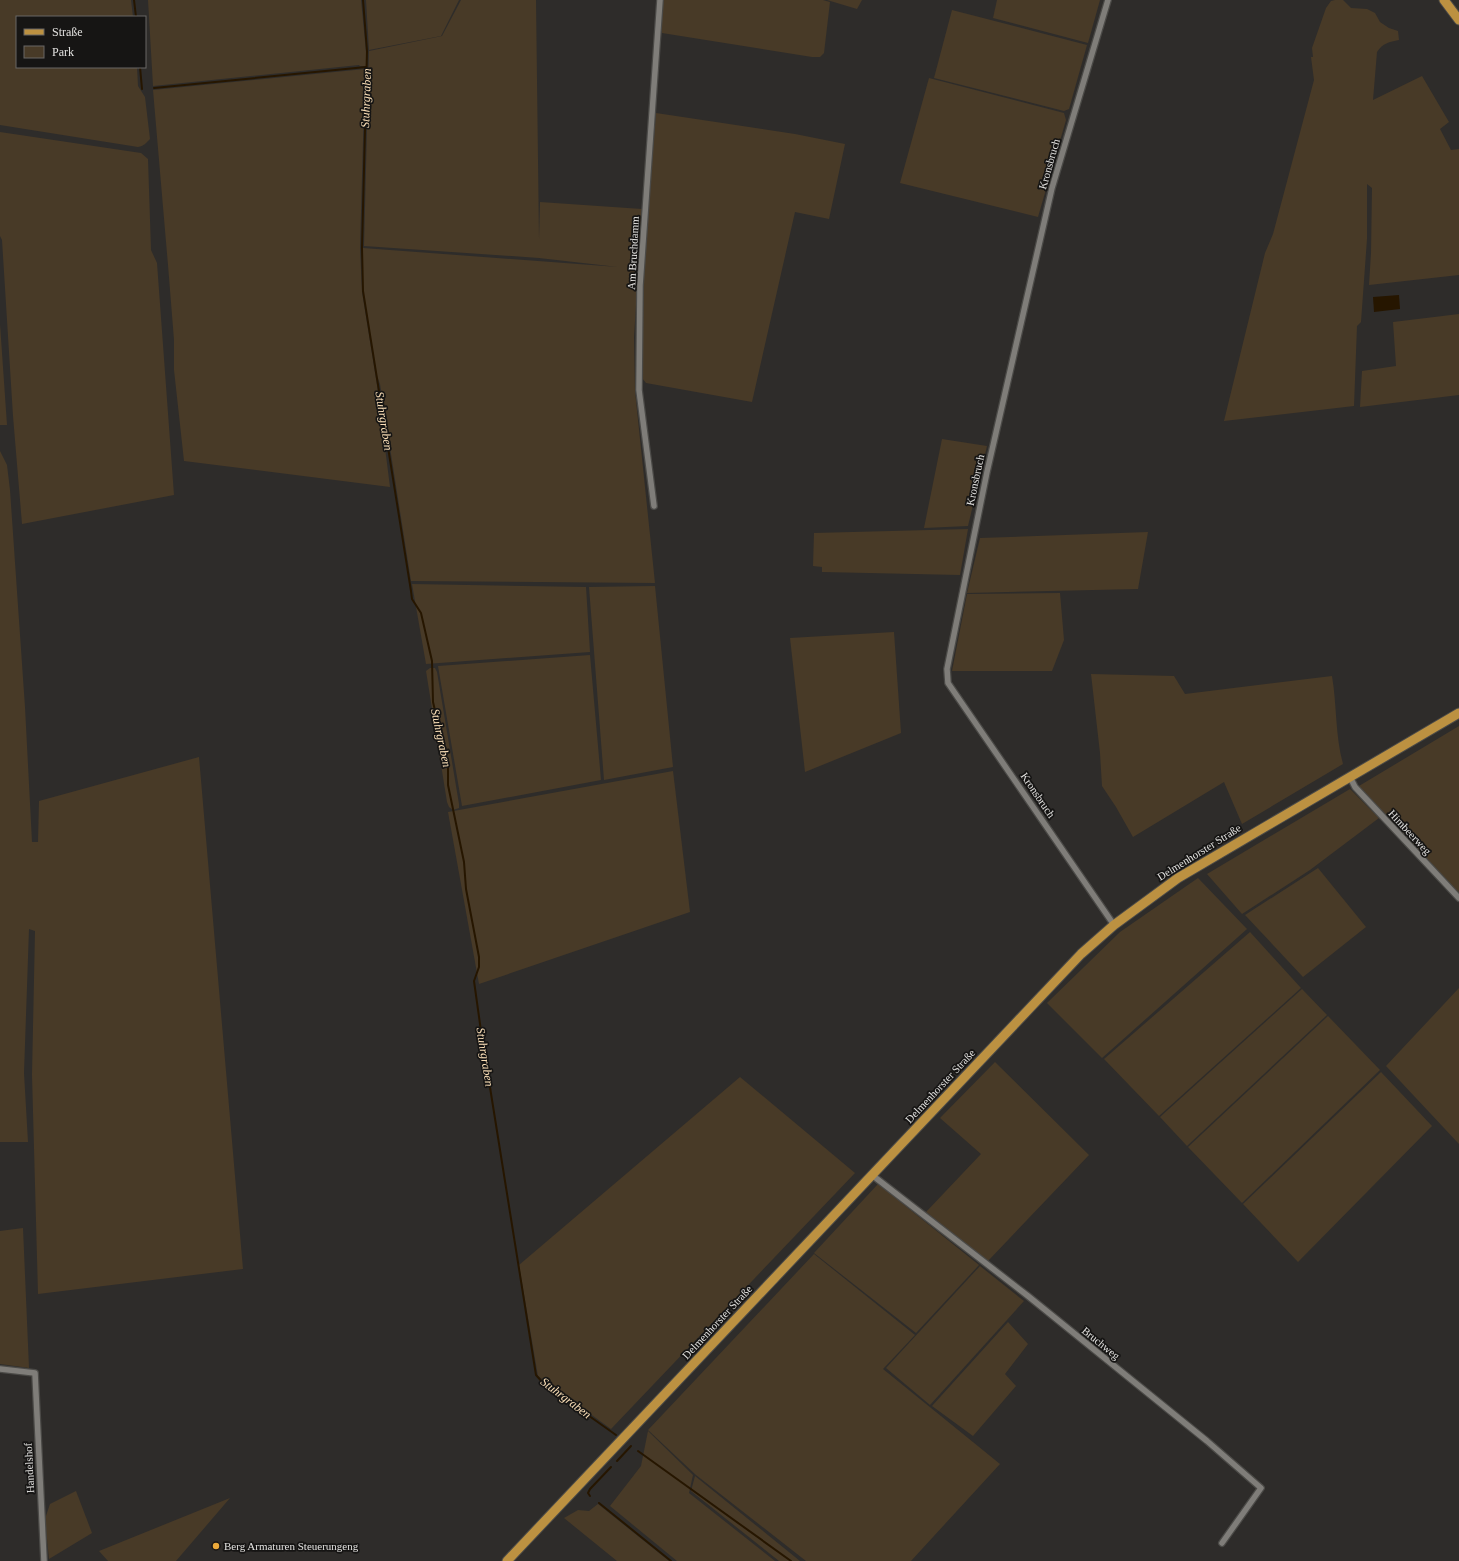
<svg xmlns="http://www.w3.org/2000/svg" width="1459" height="1561" viewBox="0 0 1459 1561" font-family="Georgia,serif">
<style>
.green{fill:#483a27}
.water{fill:#261600}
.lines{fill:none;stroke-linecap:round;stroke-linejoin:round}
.stream{stroke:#261600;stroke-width:2}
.street-casing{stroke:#4b4a47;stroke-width:8}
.primary-casing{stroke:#4b4a47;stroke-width:11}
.street{stroke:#7f7d79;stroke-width:5.5}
.primary{stroke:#bc9141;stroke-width:9}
.poi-dot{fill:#eba93a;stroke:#161514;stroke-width:1.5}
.labels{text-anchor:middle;stroke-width:3.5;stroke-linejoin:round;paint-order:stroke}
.street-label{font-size:11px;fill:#e2e1df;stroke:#161514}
.poi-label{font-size:11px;fill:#e2e1df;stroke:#161514;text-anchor:start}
.water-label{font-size:12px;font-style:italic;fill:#fce0b8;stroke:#161514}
</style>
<rect width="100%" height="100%" fill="#2e2c2a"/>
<!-- green -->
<g class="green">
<path d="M0 0H131L133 17H17V67H137L138 86 145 97 150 139C146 143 144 146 138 147L0 125Z"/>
<path d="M148 0H361L366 52V66H360L359 65 153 86Z"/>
<path d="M366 0H459L441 36 369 50Z"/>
<path d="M461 0H536L539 239 540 202 642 209 634 337 635 391 655 583 411 581 380 384 377 376 363 291V248L618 267 539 258 364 246 369 51 442 36Z"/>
<path d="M663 0H823L830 2 824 53 820 57H812L662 33 661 29Z"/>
<path d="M827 0H862L857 9Z"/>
<path d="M997 0H1100L1088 43 993 18Z"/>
<path d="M1335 0H1343L1351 8 1367 9 1375 13 1380 22 1389 28 1398 31 1399 40C1389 42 1383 43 1377 52L1373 100 1422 76 1449 122 1440 129 1451 150 1459 149V275L1369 285 1371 253 1372 188 1367 184V239L1361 322 1357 326 1354 406 1224 421 1265 253 1273 234 1314 80 1311 57H1313L1312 48 1326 8 1331 1Z"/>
<path d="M952 10 1087 45 1069 109 1064 111 934 78Z"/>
<path d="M365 69 360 248 362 292 377 385 390 487 184 461 174 370V340L168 265 153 90Z"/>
<path d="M929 78 1064 113 1066 120 1038 217 900 183Z"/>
<path d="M656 113 795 134 845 144 829 219 795 212 752 402 646 383 642 378 644 267Z"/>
<path d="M0 132 141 153 148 159 151 250 157 263 174 495 22 524 13 416 2 240 0 236Z"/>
<path d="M1459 314V395L1360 407 1362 371 1396 366 1393 322Z"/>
<path d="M0 324 7 425H0Z"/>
<path d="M942 439 987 446 968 526 924 528Z"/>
<path d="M0 451 7 465 10 490 25 707 32 842H38L39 801 199 757 243 1269 38 1294 32 1075 35 931 29 929 24 1073 28 1142H0Z"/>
<path d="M968 529 960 575 822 572V567L813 566 814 533Z"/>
<path d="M1148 532 1138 589 967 593 980 538Z"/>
<path d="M412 584 586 587 590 652 426 664Z"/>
<path d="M655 586 673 767 604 780 589 587Z"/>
<path d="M1060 593 1064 640 1052 671H952L967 594Z"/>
<path d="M894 632 901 733 805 772 790 638Z"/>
<path d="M590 655 601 780 462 806 438 666Z"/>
<path d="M430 668H435L437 672 459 804V808L453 810 449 807 447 802 426 671Z"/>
<path d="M1091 674 1174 676 1185 694 1332 676C1337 705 1335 735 1343 764L1242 824 1224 782 1133 837 1116 807 1102 786 1100 753Z"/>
<path d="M1459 726V893L1359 786Z"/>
<path d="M673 771 690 912 479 984 448 812Z"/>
<path d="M1350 789 1379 818 1310 870 1242 914 1207 874Z"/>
<path d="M1318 868 1366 927 1303 977 1245 915Z"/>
<path d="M1198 878 1247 929 1102 1058 1047 1003 1120 932Z"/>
<path d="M1250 932 1301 988 1159 1116 1104 1059Z"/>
<path d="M1459 988V1144L1386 1066Z"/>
<path d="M1302 989 1327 1015 1187 1146 1160 1117Z"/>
<path d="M1328 1016 1380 1070 1242 1203 1188 1147Z"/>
<path d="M995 1062 1089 1155 988 1261 926 1212 981 1154 940 1118Z"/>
<path d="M1381 1072 1432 1126 1298 1262 1243 1204Z"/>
<path d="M740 1077 855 1173 611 1429 538 1376 519 1265Z"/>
<path d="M878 1184 979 1265 916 1333 814 1253Z"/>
<path d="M23 1228 29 1368 0 1364V1231Z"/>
<path d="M814 1254 915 1335 883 1369 1000 1464 911 1561H806L696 1475 648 1430Z"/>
<path d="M980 1266 1024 1301 930 1405 886 1368Z"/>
<path d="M1008 1322 1028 1344 1005 1374 1016 1386 973 1436 932 1406Z"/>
<path d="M648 1431 693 1475 689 1493 775 1561H677L610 1506 641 1466Z"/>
<path d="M695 1476 800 1561H779L691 1491Z"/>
<path d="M76 1491 92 1533 49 1559 45 1519 50 1504Z"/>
<path d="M230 1498 176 1561H108L99 1551Z"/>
<path d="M598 1504 669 1561H617L564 1518 578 1510 589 1511Z"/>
</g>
<!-- water -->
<path class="water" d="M1399 295 1400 309 1374 312 1373 297Z"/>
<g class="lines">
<!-- stream -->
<g class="stream">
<path d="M134 0 136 17"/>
<path d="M363 0 367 51 362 248 363 291 411 591 412 599 421 613 432 661 433 702 438 723 440 742 448 764V785L464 862 466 889 479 957V967L474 981 481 1031 536 1375 544 1384 616 1435"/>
<path d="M140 67 142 89"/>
<path d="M154 88 366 67"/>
<path d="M638 1451 791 1561"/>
<path d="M617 1461 631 1446"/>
<path d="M590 1496 588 1493 590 1489 611 1467"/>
<path d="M599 1503 671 1561"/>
</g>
<!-- street casing -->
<g class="street-casing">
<g id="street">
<path d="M1108 0 1052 188 987 472 947 669 948 683 1114 925"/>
<path d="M654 506 639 390 640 285 660 0"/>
<path d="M1350 777 1355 787 1459 898"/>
<path d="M872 1175 1028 1296 1207 1441 1261 1488 1222 1543"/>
<path d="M0 1369 35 1373 44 1561"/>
</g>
</g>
<!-- primary casing -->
<g class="primary-casing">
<g id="primary">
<path d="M1444 0 1459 20"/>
<path d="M507 1561 1081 954 1114 925 1178 878 1459 713"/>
</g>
</g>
<!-- street -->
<use href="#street" class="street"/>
<!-- primary -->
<use href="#primary" class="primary"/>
</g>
<!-- markers -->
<circle class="poi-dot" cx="216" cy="1546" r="4"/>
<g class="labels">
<!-- street labels -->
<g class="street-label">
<text transform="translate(1049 164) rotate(-74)" y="4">Kronsbruch</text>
<text transform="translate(633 253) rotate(-87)" y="4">Am Bruchdamm</text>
<text transform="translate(975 480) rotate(-78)" y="4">Kronsbruch</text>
<text transform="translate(1038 795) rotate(56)" y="4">Kronsbruch</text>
<text transform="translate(1410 832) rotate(47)" y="4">Himbeerweg</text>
<text transform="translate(1199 852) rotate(-32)" y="4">Delmenhorster Straße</text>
<text transform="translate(940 1086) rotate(-47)" y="4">Delmenhorster Straße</text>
<text transform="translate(717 1322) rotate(-47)" y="4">Delmenhorster Straße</text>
<text transform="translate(1101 1343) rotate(39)" y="4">Bruchweg</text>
<text transform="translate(29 1468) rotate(-93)" y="4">Handelshof</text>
</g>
<!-- poi labels -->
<g class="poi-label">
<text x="224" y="1550">Berg Armaturen Steuerungeng</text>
</g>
<!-- water labels -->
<g class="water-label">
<text transform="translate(366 98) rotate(-88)" y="4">Stuhrgraben</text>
<text transform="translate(384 421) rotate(81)" y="4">Stuhrgraben</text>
<text transform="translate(441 738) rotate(78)" y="4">Stuhrgraben</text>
<text transform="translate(485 1057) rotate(81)" y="4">Stuhrgraben</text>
<text transform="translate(566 1398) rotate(37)" y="4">Stuhrgraben</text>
</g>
</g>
<!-- legend -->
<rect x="16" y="16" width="130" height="52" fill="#161514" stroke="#686765"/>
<rect x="24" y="29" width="20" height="6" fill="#bc9141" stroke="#686765"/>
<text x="52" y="36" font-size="12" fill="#e2e1df">Straße</text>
<rect x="24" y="46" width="20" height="12" fill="#483a27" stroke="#686765"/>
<text x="52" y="56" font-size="12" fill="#e2e1df">Park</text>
</svg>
